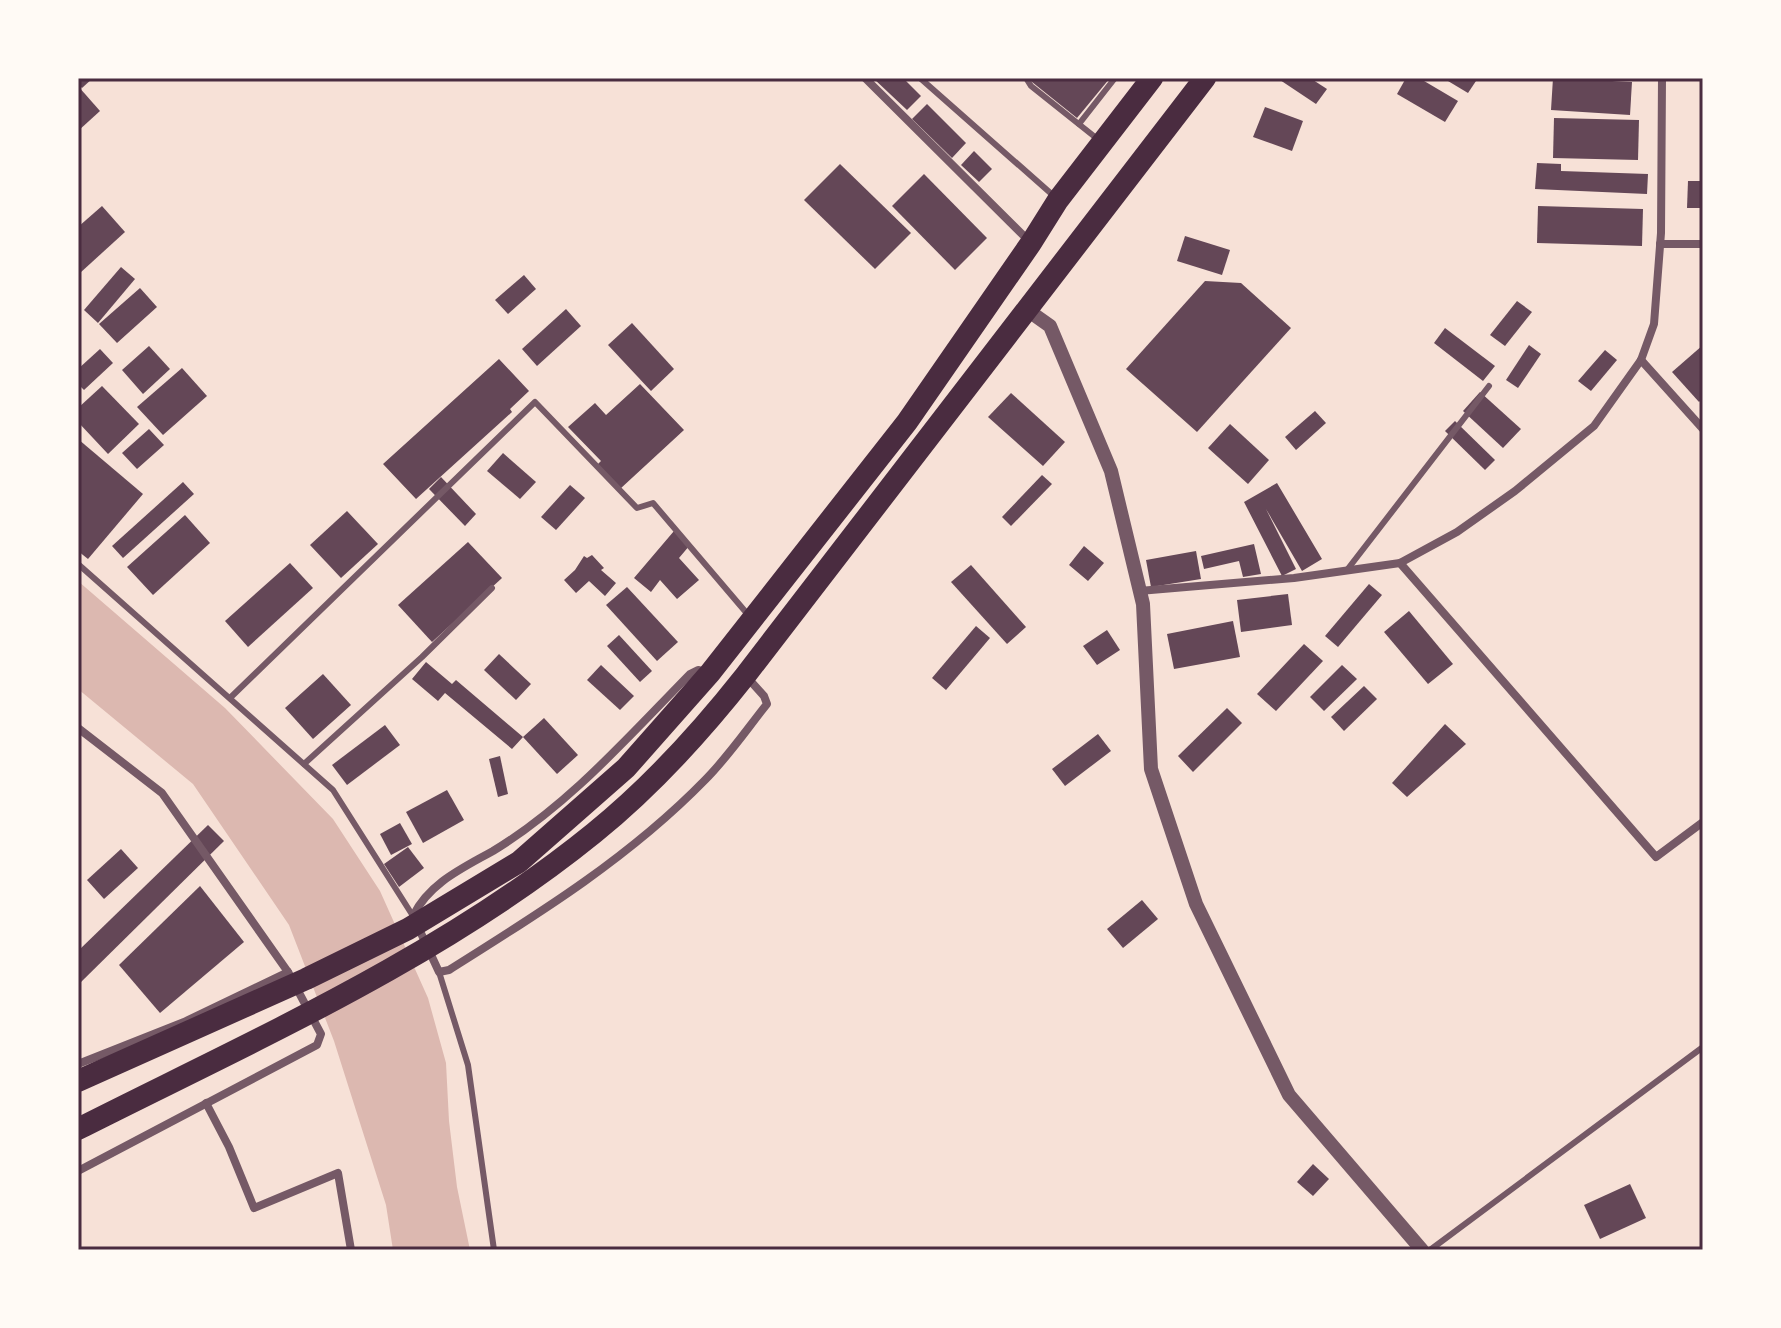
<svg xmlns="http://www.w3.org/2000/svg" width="1781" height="1328" viewBox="0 0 1781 1328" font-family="'DejaVu Sans',sans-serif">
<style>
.water{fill:#dcb8b0}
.building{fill:#644757}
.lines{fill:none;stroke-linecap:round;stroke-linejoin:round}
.service{stroke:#755966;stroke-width:6}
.minor{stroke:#755966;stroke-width:8}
.tertiary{stroke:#755966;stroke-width:14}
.trunk{stroke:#4a2c40;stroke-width:22}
.neatline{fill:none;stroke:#4a2c40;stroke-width:3}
</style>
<rect width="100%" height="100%" fill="#f7e1d7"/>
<!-- water -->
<path class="water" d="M78 581 225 708 333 819 380 891 428 998 446 1063 449 1121 457 1187 470 1250H393L386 1205 334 1041 289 925 193 784 78 689Z"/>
<!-- building -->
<g class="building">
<path d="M78 78H93L82 88 78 84Z"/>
<path d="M873 78H903L921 96 907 110Z"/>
<path d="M1027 78H1110L1077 118Z"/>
<path d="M1277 78H1310L1327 89 1316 104Z"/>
<path d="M1406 78H1419L1458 101 1445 122 1397 94Z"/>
<path d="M1443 78H1478L1468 93Z"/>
<path d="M1553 78 1632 82 1630 115 1551 110Z"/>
<path d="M78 86 100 111 78 131Z"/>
<path d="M927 104 966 143 952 158 912 119Z"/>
<path d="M1265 107 1303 121 1292 151 1253 137Z"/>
<path d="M1554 118 1639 120 1638 160 1553 158Z"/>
<path d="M974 151 992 169 979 182 961 165Z"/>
<path d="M1537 163 1561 164V171L1648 174 1647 194 1535 189Z"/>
<path d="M840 164 911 233 875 269 804 200Z"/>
<path d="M924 174 987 238 955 270 892 206Z"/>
<path d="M1688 181H1703V208H1687Z"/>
<path d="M102 206 125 232 80 273 78 227Z"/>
<path d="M1538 206 1643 209 1642 246 1537 243Z"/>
<path d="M1185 236 1230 250 1222 275 1177 261Z"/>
<path d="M121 267 135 279 98 323 84 310Z"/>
<path d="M524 275 536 289 508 314 495 300Z"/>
<path d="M1205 281 1241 283 1291 328 1197 432 1126 369Z"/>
<path d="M140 288 157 307 117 343 99 324Z"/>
<path d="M1517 301 1532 312 1505 346 1490 335Z"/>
<path d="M566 309 581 326 537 366 522 349Z"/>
<path d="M632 323 674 369 651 391 608 345Z"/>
<path d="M1445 328 1495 366 1483 381 1434 343Z"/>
<path d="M1529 345 1541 354 1518 388 1506 380Z"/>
<path d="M1703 345V398L1699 402 1672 372Z"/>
<path d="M149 346 170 369 143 394 122 370Z"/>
<path d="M100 349 113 363 84 390 78 384V369Z"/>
<path d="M1605 350 1617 360 1591 391 1578 381Z"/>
<path d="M499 359 529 391 510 409 512 412 416 499 383 464Z"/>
<path d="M182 368 207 396 163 435 137 407Z"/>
<path d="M640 384 684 430 620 489 597 465 601 461 568 427 595 403 606 415Z"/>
<path d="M102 386 139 424 108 454 78 422V408Z"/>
<path d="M1480 392 1521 429 1503 448 1463 411Z"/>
<path d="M1011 393 1065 442 1043 466 988 417Z"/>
<path d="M1315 411 1326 423 1296 450 1285 437Z"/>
<path d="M1455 421 1495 460 1485 470 1445 431Z"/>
<path d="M1230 424 1269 460 1248 484 1208 448Z"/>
<path d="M149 429 164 445 137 469 122 453Z"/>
<path d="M78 439 143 494 88 559 78 551Z"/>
<path d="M503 453 536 482 520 499 487 471Z"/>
<path d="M1042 475 1052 484 1011 526 1002 517Z"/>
<path d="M441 477 476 514 465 526 429 489Z"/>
<path d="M183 482 194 494 123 558 112 546Z"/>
<path d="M1277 483 1322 559 1302 571 1266 509 1296 569 1282 576 1244 502Z"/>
<path d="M570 485 585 498 556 530 541 517Z"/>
<path d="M347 511 378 544 341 578 310 545Z"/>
<path d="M185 515 210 543 153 595 127 567Z"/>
<path d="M674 531 690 545 679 558 699 580 677 599 660 580 651 592 634 578Z"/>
<path d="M468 542 502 578 432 642 398 605Z"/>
<path d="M1254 544 1261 574 1243 577 1239 561 1204 569 1201 556Z"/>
<path d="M1084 546 1104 563 1088 581 1069 565Z"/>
<path d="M1196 551 1201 579 1151 587 1146 560Z"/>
<path d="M592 555 604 568 601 570 616 583 605 596 589 581 576 593 564 580 575 570 584 556 587 558Z"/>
<path d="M290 563 313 588 248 647 225 621Z"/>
<path d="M971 565 1026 627 1007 644 951 582Z"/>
<path d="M1369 584 1382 595 1338 647 1325 636Z"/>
<path d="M627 587 678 642 657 661 606 605Z"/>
<path d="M1288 594 1292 625 1241 632 1237 600Z"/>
<path d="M1409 611 1453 664 1428 684 1384 632Z"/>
<path d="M1233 621 1240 657 1174 669 1167 634Z"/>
<path d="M976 626 990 638 946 690 932 678Z"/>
<path d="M1107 630 1120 650 1097 665 1083 646Z"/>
<path d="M619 635 652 671 640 682 607 646Z"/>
<path d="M1304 644 1323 661 1276 711 1257 694Z"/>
<path d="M499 654 531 684 516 700 484 670Z"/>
<path d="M426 662 452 684 456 680 523 737 512 749 445 693 438 701 412 679Z"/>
<path d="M601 665 634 696 620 710 587 680Z"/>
<path d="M1342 665 1357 679 1324 711 1310 697Z"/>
<path d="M323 674 351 705 313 739 285 708Z"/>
<path d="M1364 686 1377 699 1344 731 1331 717Z"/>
<path d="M1227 708 1242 723 1193 772 1178 756Z"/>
<path d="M544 718 578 755 557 774 523 737Z"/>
<path d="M1445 724 1466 744 1407 797 1392 783Z"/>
<path d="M385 725 400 745 347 785 332 765Z"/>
<path d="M1098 734 1111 751 1065 786 1052 769Z"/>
<path d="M500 756 508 794 498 797 489 759Z"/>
<path d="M447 790 464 820 423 843 406 812Z"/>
<path d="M400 823 412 844 391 855 380 834Z"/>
<path d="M208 825 224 841 78 985V951Z"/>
<path d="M408 847 424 868 399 887 384 864Z"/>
<path d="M121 849 138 868 104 899 87 880Z"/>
<path d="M200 886 244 942 160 1013 119 965Z"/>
<path d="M1142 900 1158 919 1123 948 1107 929Z"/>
<path d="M1313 1164 1329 1179 1313 1196 1297 1182Z"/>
<path d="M1630 1184 1646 1218 1600 1239 1584 1205Z"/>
</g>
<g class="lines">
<!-- service -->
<g class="service">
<path d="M920 78 1055 197"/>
<path d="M1026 78 1031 86 1100 141"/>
<path d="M1079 124 1115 78"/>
<path d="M78 564 333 790 413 916"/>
<path d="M1347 570 1489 386"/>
<path d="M230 698 535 402 637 508 653 503 750 617"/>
<path d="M304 764 422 657 492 588"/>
<path d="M439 972 468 1065 494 1250"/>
<path d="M1430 1250 1703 1047"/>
</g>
<!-- minor -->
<g class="minor">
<path d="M865 78 1029 241"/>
<path d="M1660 244H1703"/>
<path d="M1641 360 1703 429"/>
<path d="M1400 563 1656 857 1703 822"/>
<path d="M1139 591 1294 578 1400 563 1457 532 1515 491 1594 426 1641 360 1654 324 1661 233 1662 78"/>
<path d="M706 672 698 670 690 674C629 736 569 805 493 851 463 868 429 883 413 916L439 972 449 970C540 913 630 857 705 780 728 757 747 729 767 704L764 696 746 676"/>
<path d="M78 728 162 793 288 972 321 1034 317 1045 78 1171"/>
<path d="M78 1064 184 1022 288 972"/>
<path d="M206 1103 229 1147 254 1208 338 1173 351 1250"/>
</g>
<!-- tertiary -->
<path class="tertiary" d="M1026 309 1050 326 1111 471 1143 604 1151 769 1196 904 1289 1095 1422 1250"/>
<!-- trunk -->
<g class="trunk">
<path d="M78 1081 306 979 408 929 519 862 626 768 710 673 907 422 1031 243 1058 200 1152 78"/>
<path d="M78 1129C254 1040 440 958 594 833 651 787 700 733 745 676L1205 78"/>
</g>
</g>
<!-- border -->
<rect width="1781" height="1328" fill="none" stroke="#fffaf5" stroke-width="160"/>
<rect x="80" y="80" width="1621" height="1168" class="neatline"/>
</svg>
